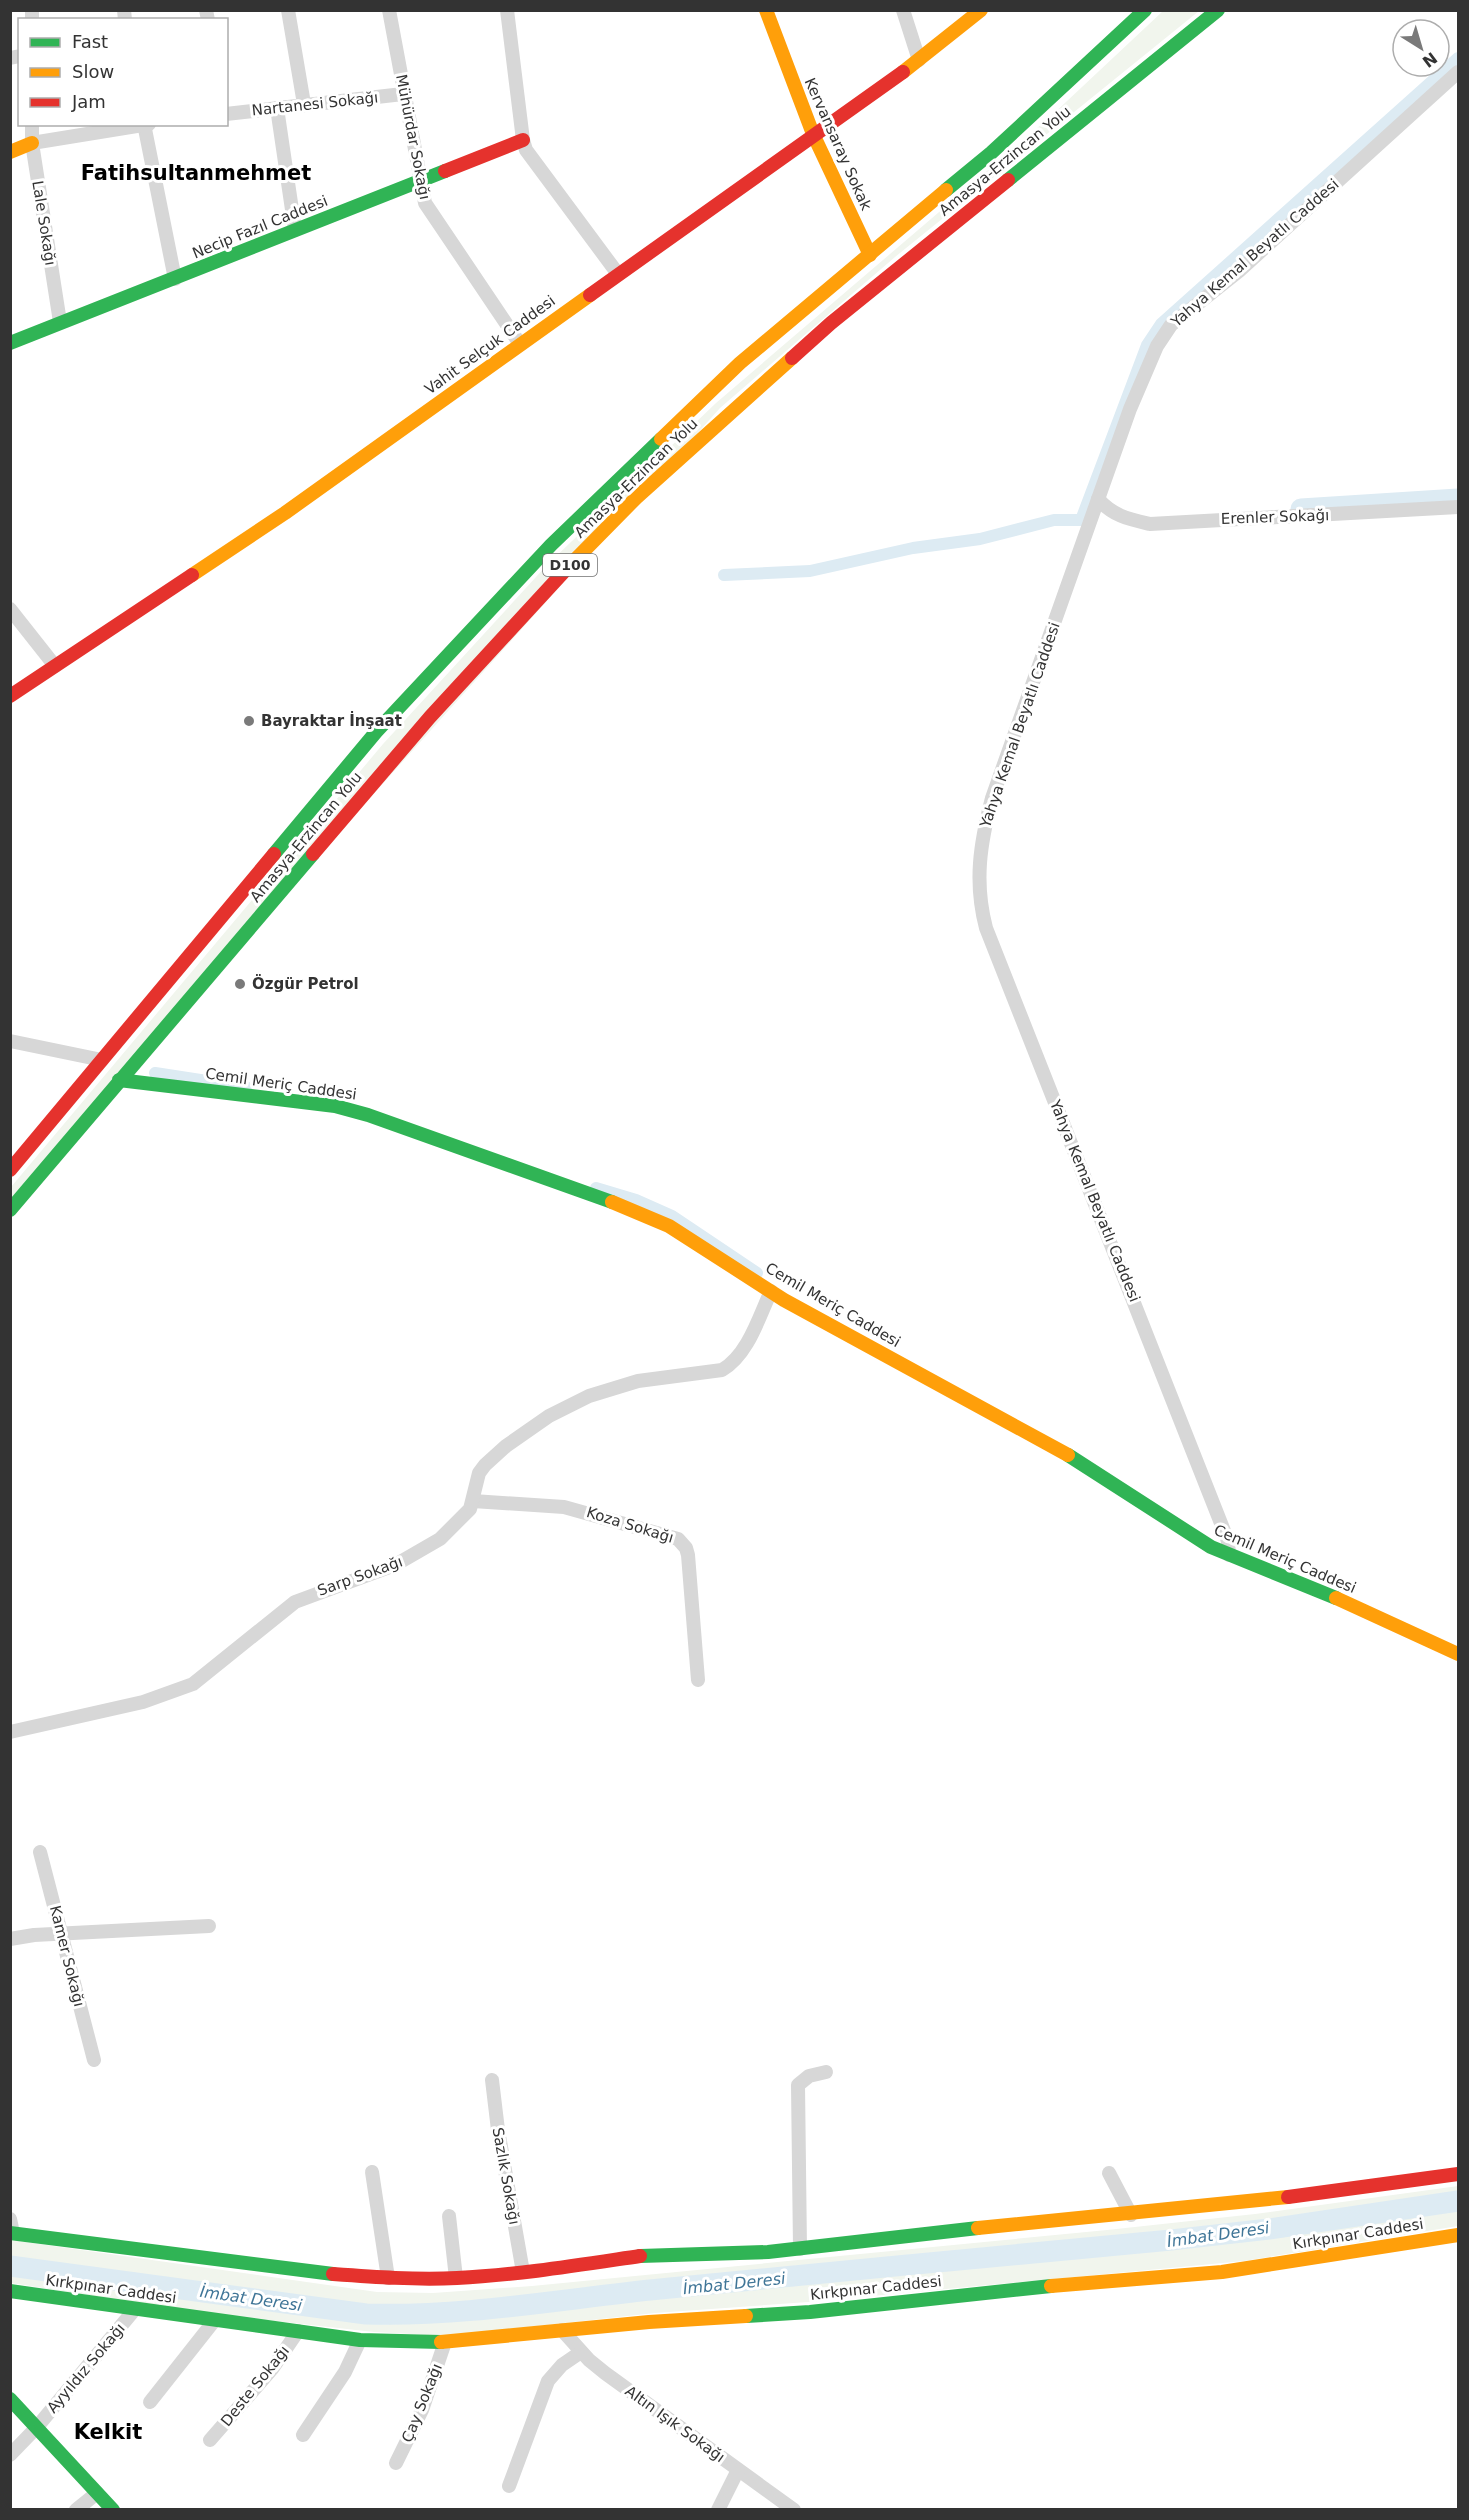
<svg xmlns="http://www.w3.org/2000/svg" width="1469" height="2520" viewBox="0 0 1469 2520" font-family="'DejaVu Sans',sans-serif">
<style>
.green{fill:#f1f5ed}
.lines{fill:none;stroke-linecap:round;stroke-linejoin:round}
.canal{stroke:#ddebf3;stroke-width:12}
.river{stroke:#ddebf3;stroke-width:21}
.street{stroke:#d7d7d7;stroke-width:14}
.fast{stroke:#30b455;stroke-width:14}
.slow{stroke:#ff9f0a;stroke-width:14}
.jam{stroke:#e5322d;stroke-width:14}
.poi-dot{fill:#7a7a7a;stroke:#fff;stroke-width:2}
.labels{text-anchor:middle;stroke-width:6;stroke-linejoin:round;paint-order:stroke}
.shield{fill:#fff;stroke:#707070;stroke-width:1.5}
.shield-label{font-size:14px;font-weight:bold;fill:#333}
.street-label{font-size:15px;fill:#333;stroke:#fff}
.poi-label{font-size:15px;font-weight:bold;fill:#333;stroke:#fff;text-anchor:start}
.water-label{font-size:16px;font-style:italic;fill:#3f7597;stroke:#fff}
.district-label{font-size:21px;font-weight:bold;fill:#000;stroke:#fff}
</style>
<rect width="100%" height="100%" fill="#fff"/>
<!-- green -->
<g class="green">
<path d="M1163 11H1199L895 257 720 408 11 1198V1187L383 744 547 565 716 403 1050 117Z"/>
<path d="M1458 2186V2226L1244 2261 808 2302 655 2313 446 2336 374 2332 194 2312 11 2283V2240L377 2292 433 2293 532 2286 1107 2230 1255 2214Z"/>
</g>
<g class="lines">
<!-- canal -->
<g class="canal">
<path d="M724 575 810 571 913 548 980 539 1054 520H1081L1147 345 1161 324 1458 58"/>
<path d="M155 1073 246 1087"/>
<path d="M596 1188 636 1200 672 1216 757 1273"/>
</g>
<!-- river -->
<g class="river">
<path d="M1301 509 1458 499"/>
<path d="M10 2266 366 2314C464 2317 562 2299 660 2289 830 2272 1001 2256 1171 2240L1269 2229 1458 2201"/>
</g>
<!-- street -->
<g class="street">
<path d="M32 10V20"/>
<path d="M124 10 125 20"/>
<path d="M206 10 208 20"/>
<path d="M288 10 304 104"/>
<path d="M389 10 425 203 520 344"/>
<path d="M507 10 523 140 526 150 618 274"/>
<path d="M903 10 919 60"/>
<path d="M10 58 20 56"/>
<path d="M277 108 295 230"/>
<path d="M226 114 403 94"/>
<path d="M32 124V143L60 322"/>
<path d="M144 124 175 279"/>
<path d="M32 143 149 124"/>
<path d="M1098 499C1113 516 1128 519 1150 524L1458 507"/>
<path d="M10 609 55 666"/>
<path d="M10 1041 102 1060"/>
<path d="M473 1501 564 1507 678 1539 686 1548 688 1555 698 1680"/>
<path d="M1229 1555 1228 1541 986 928C974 882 980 844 992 798L1130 409 1157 346 1171 325 1239 271 1458 72"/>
<path d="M10 1732 143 1702 193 1684 295 1602 395 1565 440 1539 470 1509 479 1473 485 1465 506 1446 549 1416 589 1396 638 1381 722 1370C748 1355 759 1317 771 1291"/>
<path d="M40 1852 94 2060"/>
<path d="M10 1939 34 1935 209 1926"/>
<path d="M492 2080 498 2130 523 2272"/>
<path d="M372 2172 388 2278"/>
<path d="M1109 2173 1131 2215"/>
<path d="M449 2216 456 2278"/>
<path d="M10 2219 13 2233"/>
<path d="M800 2249 798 2085 809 2076 826 2072"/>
<path d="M562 2330 589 2360 605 2373 794 2510"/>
<path d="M150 2402 214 2321"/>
<path d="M303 2435 345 2372 360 2340"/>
<path d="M210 2440 272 2369 298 2331"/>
<path d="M10 2455 37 2427 135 2309"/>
<path d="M396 2463 422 2410 445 2342"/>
<path d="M509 2486 548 2381 562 2365 581 2352"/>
<path d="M76 2510 97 2493"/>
<path d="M718 2510 738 2470"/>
</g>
<!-- fast -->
<g class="fast">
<path d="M1008 180 1218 10"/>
<path d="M946 190 991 153 1145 10"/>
<path d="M10 343 445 171"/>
<path d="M274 854 376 732 551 545 661 439"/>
<path d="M119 1080 335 1106 368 1115 612 1202"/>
<path d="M10 1210 313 854"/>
<path d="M1068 1455 1211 1547 1336 1598"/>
<path d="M10 2233 333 2274"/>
<path d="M640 2256 768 2252 978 2228"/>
<path d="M10 2291 360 2340 441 2342"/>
<path d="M746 2316 810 2312 1051 2286"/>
<path d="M10 2399 113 2510"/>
</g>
<!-- slow -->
<g class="slow">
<path d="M766 10 813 134 870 255"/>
<path d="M903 72 981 10"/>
<path d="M10 152 32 143"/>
<path d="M661 439 740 363 946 190"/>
<path d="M571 564 636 498 792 358"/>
<path d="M192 575 285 513 590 295"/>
<path d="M612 1202 669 1226 784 1300 1068 1455"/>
<path d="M1336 1598 1458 1654"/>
<path d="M978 2228 1288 2197"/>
<path d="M1051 2286 1222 2272 1458 2235"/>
<path d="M441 2342 649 2322 746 2316"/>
</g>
<!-- jam -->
<g class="jam">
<path d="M445 171 523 140"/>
<path d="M590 295 903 72"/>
<path d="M792 358 831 323 1008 180"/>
<path d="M10 696 192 575"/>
<path d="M313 854 430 717 571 564"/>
<path d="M10 1170 274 854"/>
<path d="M1288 2197 1458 2174"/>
<path d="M333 2274C374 2277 416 2280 457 2278 518 2275 579 2265 640 2256"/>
</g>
</g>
<!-- markers -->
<g class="poi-dot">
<circle cx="249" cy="721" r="6"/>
<circle cx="240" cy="984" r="6"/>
</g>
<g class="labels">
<!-- shield labels -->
<rect class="shield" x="543" y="554" width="54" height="22" rx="4.5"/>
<g class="shield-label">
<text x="570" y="570">D100</text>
</g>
<!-- street labels -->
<g class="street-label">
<text transform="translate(315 104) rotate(-6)" y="5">Nartanesi Sokağı</text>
<text transform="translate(413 137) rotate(79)" y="5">Mühürdar Sokağı</text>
<text transform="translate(838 144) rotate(66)" y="5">Kervansaray Sokak</text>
<text transform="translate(1005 161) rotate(-39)" y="5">Amasya-Erzincan Yolu</text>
<text transform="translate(44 223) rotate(81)" y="5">Lale Sokağı</text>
<text transform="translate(260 227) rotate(-22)" y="5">Necip Fazıl Caddesi</text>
<text transform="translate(1255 253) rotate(-41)" y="5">Yahya Kemal Beyatlı Caddesi</text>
<text transform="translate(490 345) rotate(-36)" y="5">Vahit Selçuk Caddesi</text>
<text transform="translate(636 478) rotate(-44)" y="5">Amasya-Erzincan Yolu</text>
<text transform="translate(1275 517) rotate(-2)" y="5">Erenler Sokağı</text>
<text transform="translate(1020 725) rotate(-71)" y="5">Yahya Kemal Beyatlı Caddesi</text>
<text transform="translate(306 837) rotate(-50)" y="5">Amasya-Erzincan Yolu</text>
<text transform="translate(281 1084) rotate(8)" y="5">Cemil Meriç Caddesi</text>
<text transform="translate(1095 1201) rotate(68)" y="5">Yahya Kemal Beyatlı Caddesi</text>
<text transform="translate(833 1305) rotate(30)" y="5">Cemil Meriç Caddesi</text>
<text transform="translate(630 1525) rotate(17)" y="5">Koza Sokağı</text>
<text transform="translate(1285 1559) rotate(23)" y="5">Cemil Meriç Caddesi</text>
<text transform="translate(360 1576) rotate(-20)" y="5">Sarp Sokağı</text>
<text transform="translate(67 1956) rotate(76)" y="5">Kamer Sokağı</text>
<text transform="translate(506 2176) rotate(80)" y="5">Sazlık Sokağı</text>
<text transform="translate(1358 2234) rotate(-9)" y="5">Kırkpınar Caddesi</text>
<text transform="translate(876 2288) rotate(-6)" y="5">Kırkpınar Caddesi</text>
<text transform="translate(111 2289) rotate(8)" y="5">Kırkpınar Caddesi</text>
<text transform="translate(86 2368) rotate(-50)" y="5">Ayyıldız Sokağı</text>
<text transform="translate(255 2386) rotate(-51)" y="5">Deste Sokağı</text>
<text transform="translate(422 2403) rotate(-68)" y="5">Çay Sokağı</text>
<text transform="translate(675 2424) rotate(36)" y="5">Altın Işık Sokağı</text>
</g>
<!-- poi labels -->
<g class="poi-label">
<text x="261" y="726">Bayraktar İnşaat</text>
<text x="252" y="989">Özgür Petrol</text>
</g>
<!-- water labels -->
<g class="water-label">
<text transform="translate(1218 2234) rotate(-8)" y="6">İmbat Deresi</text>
<text transform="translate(734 2283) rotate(-6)" y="6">İmbat Deresi</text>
<text transform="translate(251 2298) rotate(8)" y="6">İmbat Deresi</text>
</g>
<!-- district labels -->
<g class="district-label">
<text x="196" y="180">Fatihsultanmehmet</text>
<text x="108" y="2439">Kelkit</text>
</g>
</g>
<!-- border -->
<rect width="1469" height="2520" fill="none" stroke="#333333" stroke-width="24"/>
<!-- legend -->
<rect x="18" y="18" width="210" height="108" fill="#ffffff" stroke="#adadad" stroke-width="1.5"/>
<rect x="30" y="38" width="30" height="9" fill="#30b455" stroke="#adadad" stroke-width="1.5"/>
<text x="72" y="48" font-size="18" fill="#333333">Fast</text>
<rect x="30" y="68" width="30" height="9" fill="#ff9f0a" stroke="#adadad" stroke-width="1.5"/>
<text x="72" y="78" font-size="18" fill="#333333">Slow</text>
<rect x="30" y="98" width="30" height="9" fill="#e5322d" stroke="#adadad" stroke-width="1.5"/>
<text x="72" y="108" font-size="18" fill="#333333">Jam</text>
<!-- north arrow -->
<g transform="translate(1421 48) rotate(143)"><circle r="28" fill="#ffffff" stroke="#adadad" stroke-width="1.5"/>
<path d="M0-4.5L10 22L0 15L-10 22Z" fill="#7a7a7a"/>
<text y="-9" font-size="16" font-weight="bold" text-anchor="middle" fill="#333333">N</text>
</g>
</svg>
